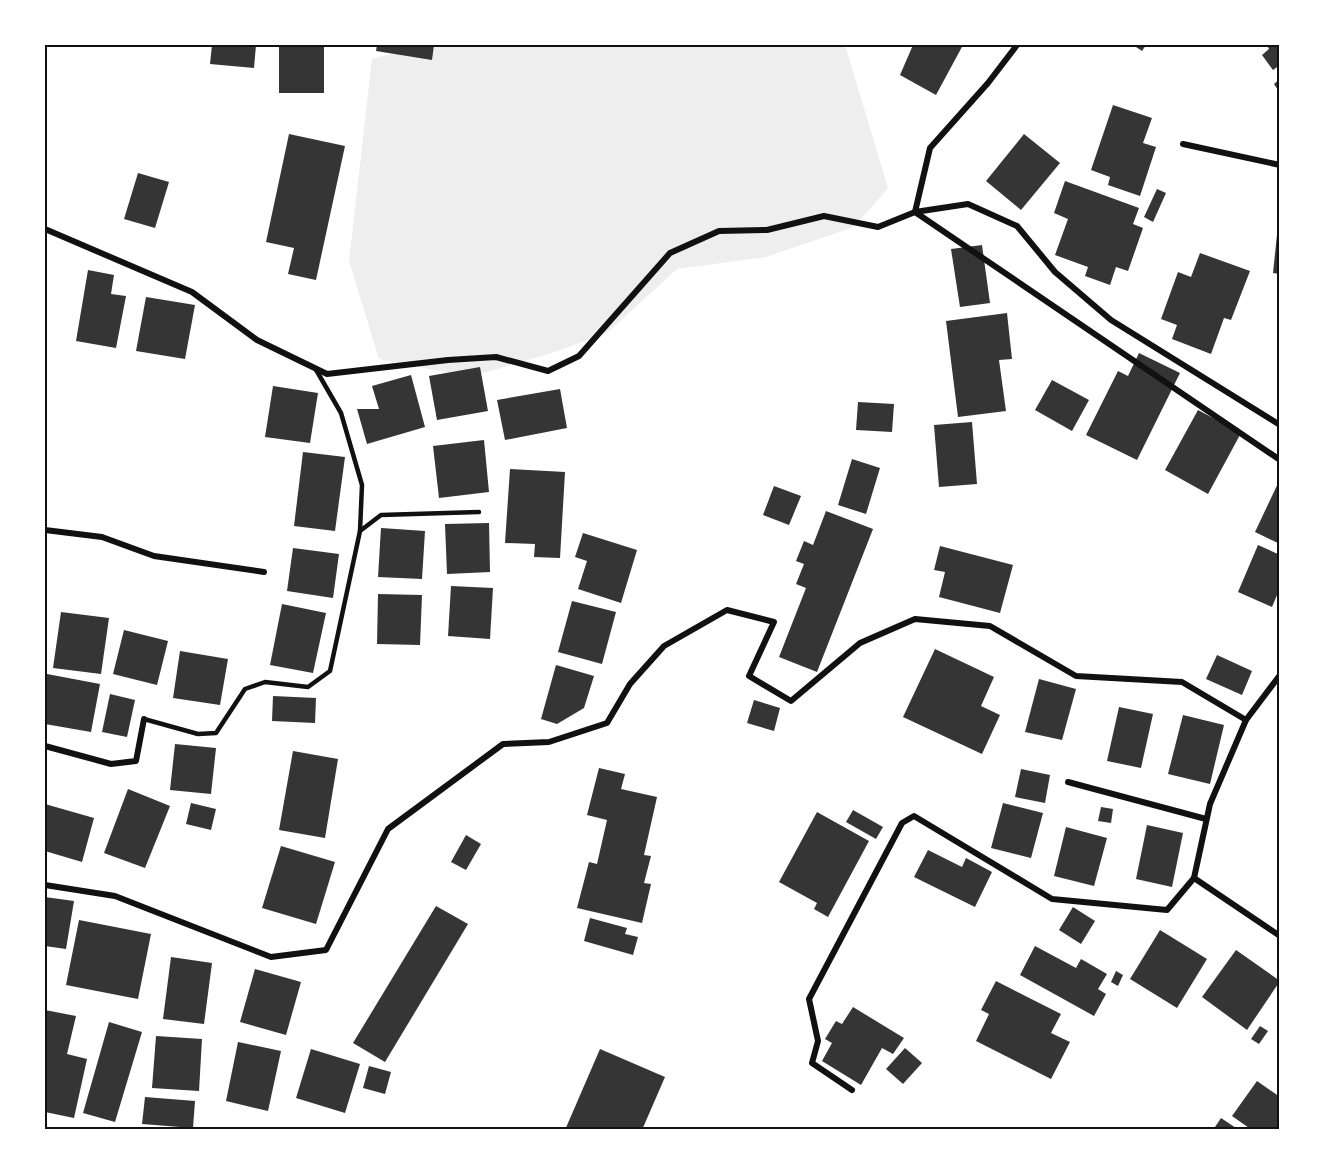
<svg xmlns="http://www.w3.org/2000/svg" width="1325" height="1175" viewBox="0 0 1325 1175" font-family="Arial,sans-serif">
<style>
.green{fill:#eee}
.building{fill:#353535}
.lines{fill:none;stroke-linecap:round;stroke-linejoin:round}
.service{stroke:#111;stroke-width:4.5}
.minor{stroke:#111;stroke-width:6}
.neatline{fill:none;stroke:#111;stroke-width:2}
</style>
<rect width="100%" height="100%" fill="#fff"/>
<!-- green -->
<path class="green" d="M423 45H845L888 188 854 227 766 257 677 269 607 333 552 353 469 377 379 359 349 261 372 59Z"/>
<!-- building -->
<g class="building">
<path d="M212 45H256L254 68 210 64Z"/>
<rect x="279" y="45" width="45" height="48"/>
<path d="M377 45H434L432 60 376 51Z"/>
<path d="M913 45H963L936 95 900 75Z"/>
<path d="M1133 45H1146L1142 51Z"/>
<path d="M1267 45H1280V65L1273 70 1262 55 1269 49Z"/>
<path d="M1280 79V93L1274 84Z"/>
<path d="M1113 105 1152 118 1143 143 1156 147 1140 196 1108 185 1110 177 1091 170Z"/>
<path d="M289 134 345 146 316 280 288 274 294 248 266 242Z"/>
<path d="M1024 134 1060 163 1021 210 986 181Z"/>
<path d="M138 173 169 182 155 228 124 219Z"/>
<path d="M1065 181 1139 208 1133 224 1143 228 1128 271 1116 267 1110 285 1085 276 1088 267 1055 255 1068 219 1054 213Z"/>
<path d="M1157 189 1166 193 1153 222 1144 217Z"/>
<path d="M1278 225H1280V274L1273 273Z"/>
<path d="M982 245 990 303 960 307 951 249Z"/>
<path d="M1200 253 1250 271 1231 320 1224 318 1211 354 1172 339 1177 325 1161 319 1178 272 1191 277Z"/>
<path d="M88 270 114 275 111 294 126 296 116 348 76 341Z"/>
<path d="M146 297 195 305 185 359 136 351Z"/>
<path d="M1007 313 1012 359 999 360 1006 411 958 417 946 321Z"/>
<path d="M1139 353 1180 373 1137 460 1086 435 1118 371 1128 376Z"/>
<path d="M480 367 488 411 437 420 429 376Z"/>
<path d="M411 375 425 427 367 444 357 409H379L372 386Z"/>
<path d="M1052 380 1089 400 1072 431 1035 410Z"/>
<path d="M273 386 318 393 310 443 265 437Z"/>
<path d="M560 389 567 428 505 440 497 400Z"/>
<path d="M858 402 894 404 892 432 856 430Z"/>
<path d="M1198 410 1241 433 1208 494 1165 470Z"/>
<path d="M972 422 977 484 939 487 934 425Z"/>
<path d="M484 440 489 492 439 498 433 446Z"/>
<path d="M303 452 345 457 335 531 294 526Z"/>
<path d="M852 459 880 468 866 514 838 505Z"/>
<path d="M510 469 565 472 560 558 534 557 535 544 505 543Z"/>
<path d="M1280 479V544L1255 532Z"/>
<path d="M774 486 801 496 789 525 763 515Z"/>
<path d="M826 511 873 529 817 672 779 657 806 588 796 584 804 564 796 561 804 541 813 545Z"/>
<path d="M489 523 490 572 447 574 445 524Z"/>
<path d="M381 528 425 531 422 579 378 577Z"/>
<path d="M583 533 637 550 621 603 578 589 587 561 575 557Z"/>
<path d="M1258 545 1280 555V588L1272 607 1238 592Z"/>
<path d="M940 546 1013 565 1000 613 939 597 945 572 934 570Z"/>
<path d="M293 548 339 554 333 598 287 591Z"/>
<path d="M451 586 493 588 490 639 448 636Z"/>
<path d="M378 594 422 595 420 645 377 644Z"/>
<path d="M572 601 616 612 602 664 558 652Z"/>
<path d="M282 604 326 613 313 673 270 665Z"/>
<path d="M61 612 109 618 101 674 53 668Z"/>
<path d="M124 630 168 641 157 685 113 674Z"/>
<path d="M935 649 994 677 981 706 1000 715 982 754 903 717Z"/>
<path d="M180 651 228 659 220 705 173 698Z"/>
<path d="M1217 655 1252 671 1242 695 1206 679Z"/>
<path d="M556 665 594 676 584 708 557 724 541 719Z"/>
<path d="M47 674 100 684 91 732 45 724Z"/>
<path d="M1039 679 1076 689 1062 740 1025 732Z"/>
<path d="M110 694 135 700 127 737 102 732Z"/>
<path d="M273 696 316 698 315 723 272 721Z"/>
<path d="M754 700 780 708 774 731 747 723Z"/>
<path d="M1119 707 1153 714 1141 768 1107 761Z"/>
<path d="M1183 715 1224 725 1210 784 1168 774Z"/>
<path d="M175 744 216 748 211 794 170 790Z"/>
<path d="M293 751 338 759 325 838 279 830Z"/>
<path d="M599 768 625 774 621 789 657 797 644 855 651 856 644 883 651 884 642 923 577 908 589 862 597 864 607 820 587 815Z"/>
<path d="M1021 769 1050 775 1045 803 1015 797Z"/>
<path d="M128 789 170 806 145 868 104 853Z"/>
<path d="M191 803 216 809 211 830 186 824Z"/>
<path d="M1003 803 1043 813 1031 858 991 848Z"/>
<path d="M45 804 94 818 82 862 45 851Z"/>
<path d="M1101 807 1113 809 1111 823 1098 821Z"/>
<path d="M853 810 883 827 876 839 846 822Z"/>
<path d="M817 812 869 841 828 917 814 909 817 903 779 882Z"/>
<path d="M1147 825 1183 833 1172 887 1136 879Z"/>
<path d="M1066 827 1107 838 1094 886 1054 876Z"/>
<path d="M466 835 481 844 466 870 451 862Z"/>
<path d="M281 846 335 862 316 924 262 908Z"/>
<path d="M928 850 962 867 966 858 992 872 975 907 914 877Z"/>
<path d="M45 897 74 901 66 949 45 946Z"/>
<path d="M436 906 468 924 385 1062 353 1043Z"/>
<path d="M1073 907 1095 921 1081 944 1059 930Z"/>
<path d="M590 918 627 928 625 934 638 937 633 955 584 941Z"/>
<path d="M79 920 151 934 138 999 66 985Z"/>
<path d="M1160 930 1207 959 1177 1008 1130 979Z"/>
<path d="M1035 946 1076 968 1081 959 1107 974 1098 989 1106 994 1094 1016 1020 975Z"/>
<path d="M1236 950 1280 981 1247 1030 1202 997Z"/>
<path d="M171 957 212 963 204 1024 163 1019Z"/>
<path d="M255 969 301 982 286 1035 240 1022Z"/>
<path d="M1116 971 1123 975 1118 986 1111 982Z"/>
<path d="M996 981 1061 1014 1051 1033 1070 1042 1051 1079 976 1041 989 1014 981 1010Z"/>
<path d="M853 1007 904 1038 893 1054 882 1048 861 1085 822 1061 832 1043 825 1039 836 1021 842 1024Z"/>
<path d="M45 1010 76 1016 67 1054 87 1059 74 1118 45 1112Z"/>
<path d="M109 1022 142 1032 115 1122 83 1113Z"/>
<path d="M1260 1026 1268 1031 1259 1044 1251 1039Z"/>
<path d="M156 1036 202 1039 199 1091 152 1088Z"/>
<path d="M238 1042 281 1051 268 1111 226 1101Z"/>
<path d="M905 1048 922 1063 903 1084 886 1069Z"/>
<path d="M311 1049 360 1064 345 1113 296 1098Z"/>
<path d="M600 1049 665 1077 642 1130H565Z"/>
<path d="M369 1066 391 1072 385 1094 363 1088Z"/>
<path d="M1257 1081 1280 1097V1130H1252L1232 1116Z"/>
<path d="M145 1097 195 1101 193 1128 142 1124Z"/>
<path d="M1221 1118 1239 1130H1213Z"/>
</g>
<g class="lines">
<!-- service -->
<g class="service">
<path d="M360 531 381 515 479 512"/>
<path d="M144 719 198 734 216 733 245 689 265 682 308 687 330 671 360 531 362 485 341 413 315 368"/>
</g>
<!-- minor -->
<g class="minor">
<path d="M1017 45 988 83 930 148 915 212 1280 460"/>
<path d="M1183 144 1280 165"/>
<path d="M45 229 192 292 257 340 327 374 448 360 496 357 548 371 579 356 670 253 719 231 767 230 824 216 878 227 915 212 968 204 1017 226 1055 272 1111 320 1280 425"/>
<path d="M45 530 102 537 154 556 264 572"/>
<path d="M45 746 111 764 136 761 144 719"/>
<path d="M1068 782 1206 819"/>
<path d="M1194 878 1280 936"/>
<path d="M45 885 115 896 271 957 326 950 388 829 503 744 549 742 607 723 630 684 664 646 727 610 774 622 749 676 791 701 860 643 915 619 990 626 1076 676 1182 682 1246 720"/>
<path d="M852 1090 812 1063 818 1041 809 999 902 823 914 816 1052 899 1167 910 1194 878 1210 804 1246 720 1280 675"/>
</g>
</g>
<!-- border -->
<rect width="1325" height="1175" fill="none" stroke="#ffffff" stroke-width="93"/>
<rect x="46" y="46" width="1232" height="1082" class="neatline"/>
</svg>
